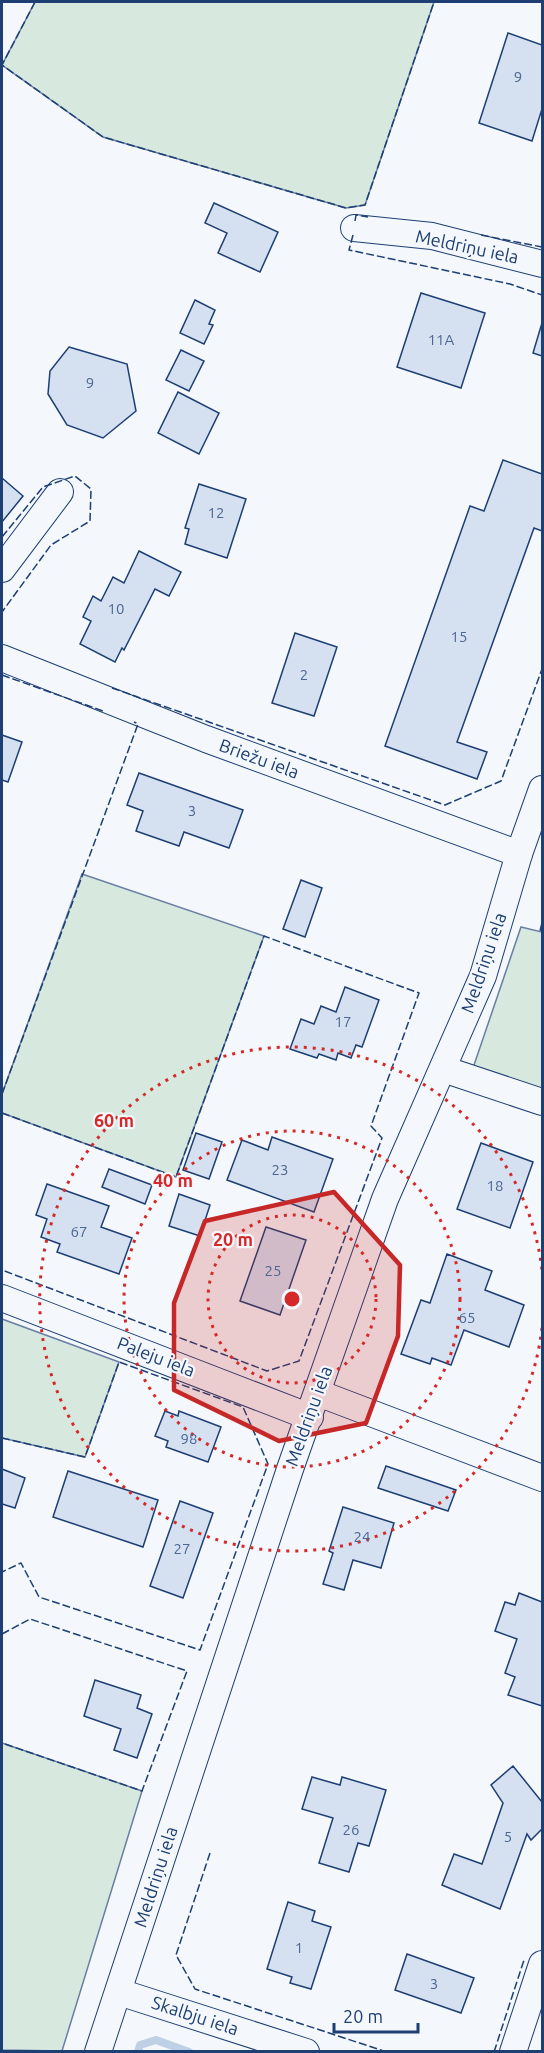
<svg xmlns="http://www.w3.org/2000/svg" width="544" height="2053" viewBox="0 0 544 2053" font-family="Ubuntu,sans-serif">
<style>
.grass{fill:#d7e8df;stroke:#687fa3;stroke-width:1.5}
.lines{fill:none;stroke-linecap:round;stroke-linejoin:round}
.stream{stroke:#bed0e5;stroke-width:8}
.building{fill:#d5e0f0;stroke:#1d3f73;stroke-width:1.5}
.minor-casing{stroke:#1d3f73;stroke-width:28}
.minor{stroke:#f4f7fb;stroke-width:26}
.fence{stroke:#1d3f73;stroke-width:1.5;stroke-dasharray:8 3;stroke-linecap:butt}
.marked{fill:#c62828;fill-opacity:0.2;stroke:#c62828;stroke-width:4.5;stroke-linejoin:round}
.ring{fill:none;stroke:#d62828;stroke-width:3;stroke-dasharray:3 6}
.labels{text-anchor:middle;stroke-width:4.5;stroke-linejoin:round;paint-order:stroke}
.number-label{font-size:15px;fill:#4b6792}
.street-label{font-size:18px;fill:#1d3f73;stroke:#f4f7fb}
.centre{fill:#d62828;stroke:#f4f7fb;stroke-width:3}
.ring-label{font-size:18px;text-anchor:middle;font-weight:bold;fill:#d62828;stroke:#f4f7fb;stroke-width:4.5;stroke-linejoin:round;paint-order:stroke}
</style>
<rect width="100%" height="100%" fill="#f4f7fb"/>
<!-- grass -->
<g class="grass">
<path d="M35 2H434L365 205 346 208 103 137 2 65Z"/>
<path d="M82 874 264 936 176 1177 2 1113V1094Z"/>
<path d="M521 927 542 932V1089L473 1068Z"/>
<path d="M2 1319 119 1362 85 1457 2 1438Z"/>
<path d="M2 1743 142 1791 62 2051 2 2050Z"/>
</g>
<g class="lines">
<!-- stream -->
<path class="stream" d="M138 2052 140 2045 156 2040 189 2052"/>
</g>
<!-- building -->
<g class="building">
<path d="M508 33 542 45V109L532 141 479 123Z"/>
<path d="M214 203 278 232 260 272 218 253 227 233 205 223Z"/>
<path d="M421 293 485 313 461 388 397 367Z"/>
<path d="M195 300 215 310 209 324 213 325 204 344 180 333Z"/>
<path d="M542 323V356L533 353Z"/>
<path d="M69 347 127 364 136 411 103 438 67 425 48 394 50 371Z"/>
<path d="M181 350 204 361 189 391 166 380Z"/>
<path d="M178 392 219 413 199 454 158 433Z"/>
<path d="M503 460 542 474V531L534 528 457 742 487 752 477 779 385 746 470 506 484 511Z"/>
<path d="M2 478 23 496 2 522Z"/>
<path d="M199 484 246 499 227 558 185 544 189 529 185 528Z"/>
<path d="M139 551 181 572 169 596 155 589 124 650 122 648 115 662 80 644 91 621 83 617 93 596 101 601 113 577 124 583Z"/>
<path d="M295 633 337 647 314 716 272 703Z"/>
<path d="M2 735 22 742 8 782 2 780Z"/>
<path d="M139 773 243 810 229 848 184 832 179 846 136 831 143 811 127 805Z"/>
<path d="M301 880 322 888 305 937 283 929Z"/>
<path d="M345 987 379 1000 362 1047 356 1045 351 1058 338 1053 336 1060 319 1054 317 1058 290 1049 301 1019 314 1024 321 1006 336 1012Z"/>
<path d="M196 1133 222 1142 209 1179 183 1170Z"/>
<path d="M272 1137 333 1159 314 1212 227 1180 242 1140 268 1150Z"/>
<path d="M481 1143 533 1162 510 1228 457 1209Z"/>
<path d="M109 1169 152 1185 145 1204 102 1187Z"/>
<path d="M47 1184 109 1206 101 1227 132 1238 119 1274 57 1252 60 1244 41 1237 47 1219 36 1215Z"/>
<path d="M179 1194 210 1205 200 1236 169 1226Z"/>
<path d="M266 1227 306 1240 280 1315 240 1301Z"/>
<path d="M447 1254 492 1271 485 1290 524 1305 509 1347 464 1330 451 1365 432 1358 430 1364 401 1354 421 1300 430 1303Z"/>
<path d="M165 1411 178 1416 179 1411 221 1427 208 1462 166 1447 168 1441 155 1436Z"/>
<path d="M386 1466 456 1490 448 1511 378 1488Z"/>
<path d="M2 1469 25 1478 15 1508 2 1504Z"/>
<path d="M68 1471 158 1500 143 1547 53 1517Z"/>
<path d="M180 1501 213 1513 183 1598 150 1586Z"/>
<path d="M343 1507 394 1523 381 1568 353 1560 344 1590 323 1584 333 1553 329 1551Z"/>
<path d="M519 1593 542 1602V1706L508 1695 515 1677 505 1673 517 1639 495 1631 505 1602 515 1605Z"/>
<path d="M95 1680 141 1695 137 1708 152 1714 137 1758 114 1750 121 1729 84 1716Z"/>
<path d="M513 1766 542 1802V1829L531 1840 527 1834 500 1909 442 1885 454 1854 482 1864 503 1803 491 1785Z"/>
<path d="M312 1777 340 1785 342 1777 386 1790 369 1846 358 1843 349 1872 319 1863 333 1818 302 1809Z"/>
<path d="M288 1902 315 1911 312 1921 331 1927 311 1989 290 1983 292 1977 267 1969Z"/>
<path d="M407 1954 474 1978 461 2013 395 1990Z"/>
</g>
<g class="lines">
<!-- minor casing -->
<g class="minor-casing">
<g id="minor">
<path d="M354 228 432 236 542 264"/>
<path d="M2 569 60 492"/>
<path d="M2 658 206 739 519 854"/>
<path d="M443 1069 542 1102"/>
<path d="M2 1298 310 1417"/>
<path d="M318 1393 542 1478"/>
<path d="M119 1992 306 2052"/>
<path d="M98 2052 290 1469 385 1199 483 976 519 854 542 789"/>
<path d="M513 2052 542 1964"/>
</g>
</g>
<!-- minor -->
<use href="#minor" class="minor"/>
<!-- fence -->
<g class="fence">
<path d="M35 2 2 65 103 137 346 208 365 205 434 2"/>
<path d="M355 221 356 215 368 217"/>
<path d="M353 235 349 250 510 284 542 295"/>
<path d="M481 235 542 247"/>
<path d="M2 537 43 487 75 476 91 489 90 521 51 545 2 612"/>
<path d="M2 675 103 711"/>
<path d="M112 688 445 805 501 781 542 669"/>
<path d="M542 923 540 931 542 932"/>
<path d="M2 1094 138 724 134 722"/>
<path d="M2 1113 176 1177 264 936 419 993 371 1126 382 1138 299 1361 267 1371 2 1270"/>
<path d="M2 1438 85 1457 119 1362 243 1407 268 1464 200 1650 39 1597 21 1563 2 1572"/>
<path d="M2 1634 30 1619 187 1671 142 1791 2 1743"/>
<path d="M210 1853 176 1955 195 1989 387 2052"/>
<path d="M494 2052 524 1960"/>
</g>
</g>
<!-- marked area -->
<path class="marked" d="M334 1192 400 1265 398 1336 366 1423 279 1441 174 1390V1303L205 1221Z"/>
<!-- distance rings -->
<g class="ring">
<circle cx="292" cy="1299" r="84"/>
<circle cx="292" cy="1299" r="168"/>
<path d="M542 1328A252 252 0 1 1 542 1270"/>
</g>
<g class="labels">
<!-- number labels -->
<g class="number-label">
<text x="518" y="82">9</text>
<text x="441" y="345">11A</text>
<text x="90" y="388">9</text>
<text x="216" y="518">12</text>
<text x="116" y="614">10</text>
<text x="459" y="642">15</text>
<text x="304" y="680">2</text>
<text x="192" y="816">3</text>
<text x="343" y="1027">17</text>
<text x="280" y="1175">23</text>
<text x="495" y="1191">18</text>
<text x="79" y="1237">67</text>
<text x="273" y="1276">25</text>
<text x="467" y="1323">65</text>
<text x="189" y="1444">98</text>
<text x="362" y="1542">24</text>
<text x="182" y="1554">27</text>
<text x="351" y="1835">26</text>
<text x="508" y="1842">5</text>
<text x="299" y="1953">1</text>
<text x="434" y="1989">3</text>
</g>
<!-- street labels -->
<g class="street-label">
<text transform="translate(467 247) rotate(12)" y="6">Meldriņu iela</text>
<text transform="translate(259 759) rotate(20)" y="6">Briežu iela</text>
<text transform="translate(484 963) rotate(-71)" y="6">Meldriņu iela</text>
<text transform="translate(156 1357) rotate(21)" y="6">Paleju iela</text>
<text transform="translate(309 1416) rotate(-70)" y="6">Meldriņu iela</text>
<text transform="translate(156 1877) rotate(-72)" y="6">Meldriņu iela</text>
<text transform="translate(195 2016) rotate(18)" y="6">Skalbju iela</text>
</g>
</g>
<circle cx="292" cy="1299" r="9" class="centre"/>
<g class="ring-label">
<text x="114" y="1127">60 m</text>
<text x="173" y="1187">40 m</text>
<text x="233" y="1246">20 m</text>
</g>
<!-- border -->
<rect width="544" height="2053" fill="none" stroke="#1d3f73" stroke-width="6"/>
<!-- scale -->
<path d="M334 2023v9h84v-9" fill="none" stroke="#1d3f73" stroke-width="3"/>
<text x="343" y="2023" font-size="18" fill="#1d3f73" stroke="#f4f7fb" stroke-width="4.5" paint-order="stroke">20 m</text>
</svg>
